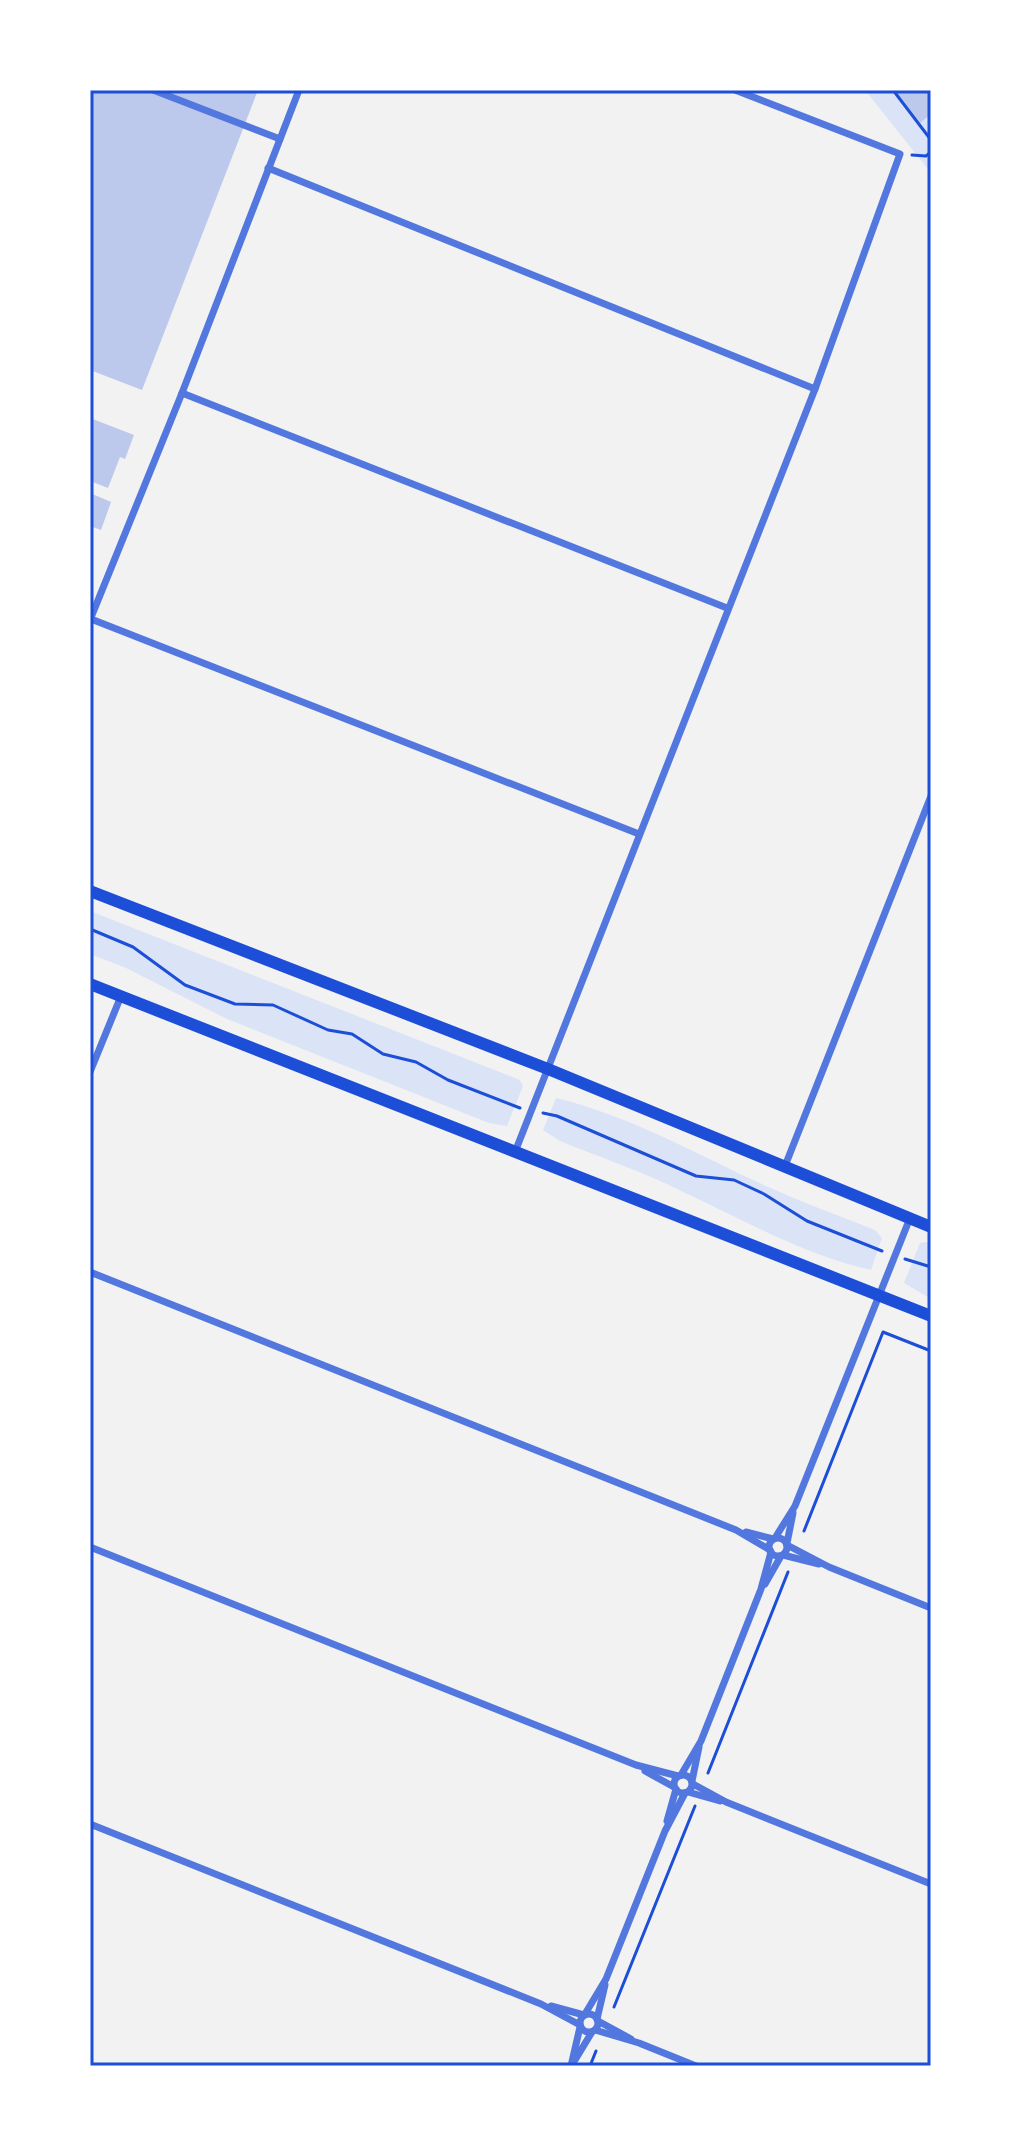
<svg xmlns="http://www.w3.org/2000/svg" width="1021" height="2156" viewBox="0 0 1021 2156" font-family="Arial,sans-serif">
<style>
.green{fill:#dbe4f7}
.building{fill:#bdc9ec}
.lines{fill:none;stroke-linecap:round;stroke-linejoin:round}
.path{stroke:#1d4ed8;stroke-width:3}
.minor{stroke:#5277de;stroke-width:7}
.trunk{stroke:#1d4ed8;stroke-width:12}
.neatline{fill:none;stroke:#1d4ed8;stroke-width:3}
</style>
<rect width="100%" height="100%" fill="#f2f2f2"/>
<!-- green -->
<g class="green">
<path d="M865 90H931V173Z"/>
<path d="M90 911 520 1080 523 1086 507 1126 489 1123 227 1019 126 968 90 954Z"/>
<path d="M556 1098C631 1116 696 1154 766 1186 801 1202 838 1215 875 1230L882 1238 871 1270C803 1255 742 1219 679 1190 641 1171 599 1157 560 1141L543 1130Z"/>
<path d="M926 1242 931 1243V1299L904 1283 920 1243Z"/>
</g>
<!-- building -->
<g class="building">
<path d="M90 90H258L142 390 90 370Z"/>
<path d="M895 90H931V114L920 123Z"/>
<path d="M90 418 134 435 125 459 120 457 108 488 90 481Z"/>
<path d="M90 493 111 502 101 530 90 526Z"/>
</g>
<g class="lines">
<!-- path -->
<g class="path">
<path d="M893 90 931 140"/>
<path d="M912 155 926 156 931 152"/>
<path d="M90 929 133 947 185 985 235 1004 273 1005 328 1030 352 1034 383 1054 416 1062 448 1080 520 1108"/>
<path d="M543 1113 557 1116 696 1176 734 1180 764 1194 807 1221 882 1251"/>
<path d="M905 1259 931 1267"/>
<path d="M804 1531 883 1332 931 1351"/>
<path d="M708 1773 788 1572"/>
<path d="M614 2007 695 1806"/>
<path d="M590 2066 596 2051"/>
</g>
<!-- minor -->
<g class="minor">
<path d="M153 90 280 139"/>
<path d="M268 168 815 389"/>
<path d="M182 393 727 608"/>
<path d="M91 619 639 834"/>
<path d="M90 620 182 393 299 90"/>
<path d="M90 1072 121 996"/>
<path d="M515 1152 815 389 900 154 735 90"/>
<path d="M785 1166 931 796"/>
<path d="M90 1272 736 1530 770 1550"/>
<path d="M746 1532 773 1539"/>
<circle cx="778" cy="1547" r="9"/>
<path d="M775 1538 795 1506 910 1218"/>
<path d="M787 1543 793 1513"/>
<path d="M787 1545 829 1567 931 1608"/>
<path d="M90 1547 636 1765 678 1776"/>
<path d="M783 1555 819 1564"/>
<path d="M765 1584 781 1556"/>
<path d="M645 1771 674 1787"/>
<circle cx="683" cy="1784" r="9"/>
<path d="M681 1775 701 1741 761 1589 771 1552"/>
<path d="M692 1781 699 1747"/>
<path d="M693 1784 726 1802 931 1884"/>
<path d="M688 1792 720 1801"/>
<path d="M667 1821 676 1789"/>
<path d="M90 1824 541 2004 580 2025"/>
<path d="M551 2006 584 2015"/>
<circle cx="589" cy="2023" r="9"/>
<path d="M585 2014 606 1979 665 1831 685 1793"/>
<path d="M597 2019 605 1985"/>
<path d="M598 2021 631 2039"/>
<path d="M595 2030 639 2043 696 2066"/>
<path d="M575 2060 592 2032"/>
<path d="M571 2066 580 2027"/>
</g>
<!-- trunk -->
<g class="trunk">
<path d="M90 891 548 1069 931 1227"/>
<path d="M90 984 931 1316"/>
</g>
</g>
<!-- border -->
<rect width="1021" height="2156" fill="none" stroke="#ffffff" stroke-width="184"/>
<rect x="92" y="92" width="837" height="1972" class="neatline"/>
</svg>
